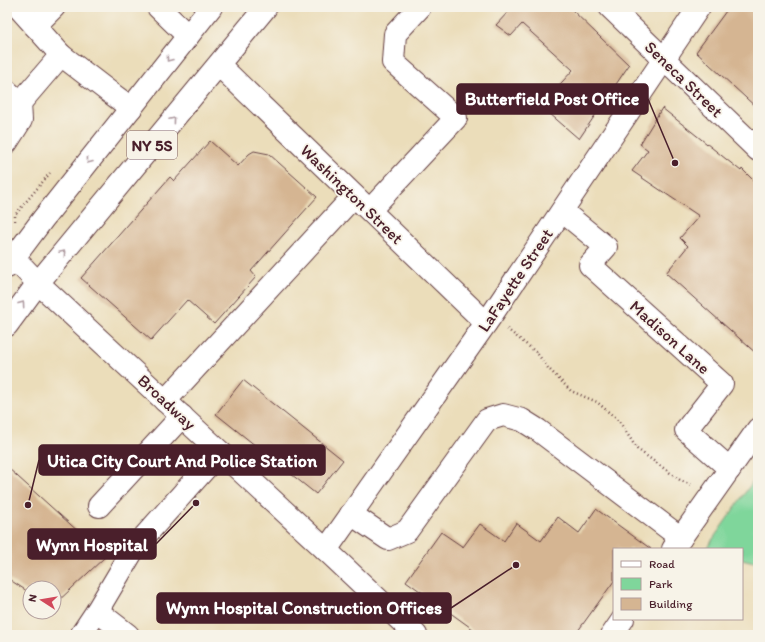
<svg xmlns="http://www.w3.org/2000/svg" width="765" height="642" viewBox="0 0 765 642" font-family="Itim,sans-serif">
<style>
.green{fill:#7fd69b;stroke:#647a63}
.building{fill:#d5b592}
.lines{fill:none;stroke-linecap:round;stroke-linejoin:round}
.minor-casing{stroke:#623c40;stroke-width:24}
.major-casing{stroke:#623c40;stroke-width:24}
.path{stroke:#623c40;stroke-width:2.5;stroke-dasharray:1 3;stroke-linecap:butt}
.minor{stroke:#fff;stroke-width:22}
.major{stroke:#fff;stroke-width:22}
.oneway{stroke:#ae9aa0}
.labels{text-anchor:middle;stroke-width:3.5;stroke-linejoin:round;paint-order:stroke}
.shield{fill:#f7f3e8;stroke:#7e5f64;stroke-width:1}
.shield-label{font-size:16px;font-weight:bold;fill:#4a1f2b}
.street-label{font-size:17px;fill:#4a1f2b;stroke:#f7f3e8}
.leader{fill:none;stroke:#4a1f2b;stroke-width:1.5}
.callout-dot{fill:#4a1f2b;stroke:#f7f3e8;stroke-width:1.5}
.callout{fill:#4a1f2b;stroke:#4a1f2b;stroke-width:1.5}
.callout-label{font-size:18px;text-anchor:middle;font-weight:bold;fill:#fff}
</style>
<rect width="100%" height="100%" fill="#f7f3e8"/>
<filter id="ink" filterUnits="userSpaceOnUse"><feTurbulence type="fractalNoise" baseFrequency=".025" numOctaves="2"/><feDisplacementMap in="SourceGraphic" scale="8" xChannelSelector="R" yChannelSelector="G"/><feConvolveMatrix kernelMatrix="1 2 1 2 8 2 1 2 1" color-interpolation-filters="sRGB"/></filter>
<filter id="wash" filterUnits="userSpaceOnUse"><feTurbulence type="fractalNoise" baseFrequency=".012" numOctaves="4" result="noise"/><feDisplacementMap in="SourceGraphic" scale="16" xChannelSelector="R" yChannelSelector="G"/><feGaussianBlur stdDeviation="0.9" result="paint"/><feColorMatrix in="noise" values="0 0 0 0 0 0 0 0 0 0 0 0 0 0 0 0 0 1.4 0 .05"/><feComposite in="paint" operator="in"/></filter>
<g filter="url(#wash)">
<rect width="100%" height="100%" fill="#ebddba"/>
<!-- green -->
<path class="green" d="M758 474V563L742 559V549H706Z"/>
<g id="blocks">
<!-- building -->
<g class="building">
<path d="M503 7H569L629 65 579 139 549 113 541 105 573 70 522 24 511 36 496 25 508 12Z"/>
<path d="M729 7H758V109L696 52Z"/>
<path d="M662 108 741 171 742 169 758 185V355L666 273 688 246 680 238 699 216 632 171 648 150 640 144Z"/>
<path d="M210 141 238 166 249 154 254 151 269 154 317 197 251 271 256 277 214 324 187 300 151 340 81 278 170 177 174 181Z"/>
<path d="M243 380 343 460 316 494 216 414Z"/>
<path d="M7 467 91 543 105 557 54 605V588H30V593L7 578Z"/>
<path d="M596 509 651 549H614V581L575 635H481L406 581 441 532 463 547 480 524 504 541 516 523 541 541 558 517 579 533Z"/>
</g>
</g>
</g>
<g filter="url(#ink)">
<use href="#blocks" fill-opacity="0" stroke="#623c40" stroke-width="1"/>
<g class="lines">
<!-- minor casing -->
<g class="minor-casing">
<g id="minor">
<path d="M18 7 61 55"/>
<path d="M158 7 188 36"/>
<path d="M610 7 758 150"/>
<path d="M35 26 54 7"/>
<path d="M219 65 486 323"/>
<path d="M7 91 20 103 21 120 7 142"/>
<path d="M20 103 61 55 108 91 131 108"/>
<path d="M370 210 456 118 393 62 395 34 420 7"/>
<path d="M562 211 606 247 590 265 722 384 686 430 730 469"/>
<path d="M7 251 38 283 326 550 416 635"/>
<path d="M165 401 354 196"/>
<path d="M99 506 182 416"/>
<path d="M351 514 388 539 407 531 487 420 503 415 522 420 538 430 681 538"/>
<path d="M673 549 758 429"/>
<path d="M326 550 491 316 699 7"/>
<path d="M97 611 135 547 220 452"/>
<path d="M81 635 97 611 128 635"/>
<path d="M612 635 623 619"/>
</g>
</g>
<!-- major casing -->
<g class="major-casing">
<g id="major">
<path d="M7 267 43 219 211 7"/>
<path d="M7 325 38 283 266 7"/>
</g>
</g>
<!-- path -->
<g class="path">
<path d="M15 221V215L50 173"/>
<path d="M507 329 537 353 548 368 571 391 597 402 619 421 637 449 680 480 693 486"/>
</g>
<!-- minor -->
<use href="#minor" class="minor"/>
<!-- major -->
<use href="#major" class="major"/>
</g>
<!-- one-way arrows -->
<defs><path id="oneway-chevron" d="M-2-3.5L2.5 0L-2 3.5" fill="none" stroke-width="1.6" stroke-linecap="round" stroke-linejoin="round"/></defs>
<g class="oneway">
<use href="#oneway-chevron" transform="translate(169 59) rotate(128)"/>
<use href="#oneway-chevron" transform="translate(173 120) rotate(-50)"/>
<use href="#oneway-chevron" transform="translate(89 161) rotate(128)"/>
<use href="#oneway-chevron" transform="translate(63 253) rotate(-50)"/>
<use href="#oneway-chevron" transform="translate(22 304) rotate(-54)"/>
</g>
</g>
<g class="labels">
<!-- shield labels -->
<rect class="shield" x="127" y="131" width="50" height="28" rx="3"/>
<g class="shield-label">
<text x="152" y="151">NY 5S</text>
</g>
<!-- street labels -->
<g class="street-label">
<text transform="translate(684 79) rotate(44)" y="6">Seneca Street</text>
<text transform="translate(352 194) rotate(44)" y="6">Washington Street</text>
<text transform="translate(515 280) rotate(-56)" y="6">LaFayette Street</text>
<text transform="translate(670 337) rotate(42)" y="6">Madison Lane</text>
<text transform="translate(167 402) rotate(43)" y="6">Broadway</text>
</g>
</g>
<!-- callouts -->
<path class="leader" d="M675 163L648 99M28 505L39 460M196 503L156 544M516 565L451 608"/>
<g class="callout-dot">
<circle cx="675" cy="163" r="4"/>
<circle cx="28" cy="505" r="4"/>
<circle cx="196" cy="503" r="4"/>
<circle cx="516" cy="565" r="4"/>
</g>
<g class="callout">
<rect x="457" y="84" width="191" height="30" rx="4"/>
<rect x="39" y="445" width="286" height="30" rx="4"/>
<rect x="28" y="529" width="128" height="30" rx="4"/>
<rect x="157" y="593" width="294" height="30" rx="4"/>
</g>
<g class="callout-label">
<text x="552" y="105">Butterfield Post Office</text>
<text x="182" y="467">Utica City Court And Police Station</text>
<text x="92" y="551">Wynn Hospital</text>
<text x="304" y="614">Wynn Hospital Construction Offices</text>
</g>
<!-- margin -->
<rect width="765" height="642" fill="none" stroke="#f7f3e8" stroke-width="24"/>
<!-- legend -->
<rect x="613" y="548" width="130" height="72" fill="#f7f3e8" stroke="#b29e9c"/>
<rect x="621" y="561" width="20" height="6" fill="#ffffff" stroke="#b29e9c"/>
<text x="649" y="568" font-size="12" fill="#4a1f2b">Road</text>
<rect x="621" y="578" width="20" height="12" fill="#7fd69b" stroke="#b29e9c"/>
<text x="649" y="588" font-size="12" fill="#4a1f2b">Park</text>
<rect x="621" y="598" width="20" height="12" fill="#d5b592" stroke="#b29e9c"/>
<text x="649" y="608" font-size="12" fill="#4a1f2b">Building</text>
<!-- north arrow -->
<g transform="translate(42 600) rotate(282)"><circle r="19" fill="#f7f3e8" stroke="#b29e9c"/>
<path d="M0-3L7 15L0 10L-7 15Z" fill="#d1495b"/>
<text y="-6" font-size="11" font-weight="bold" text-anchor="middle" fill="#4a1f2b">N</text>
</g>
</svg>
